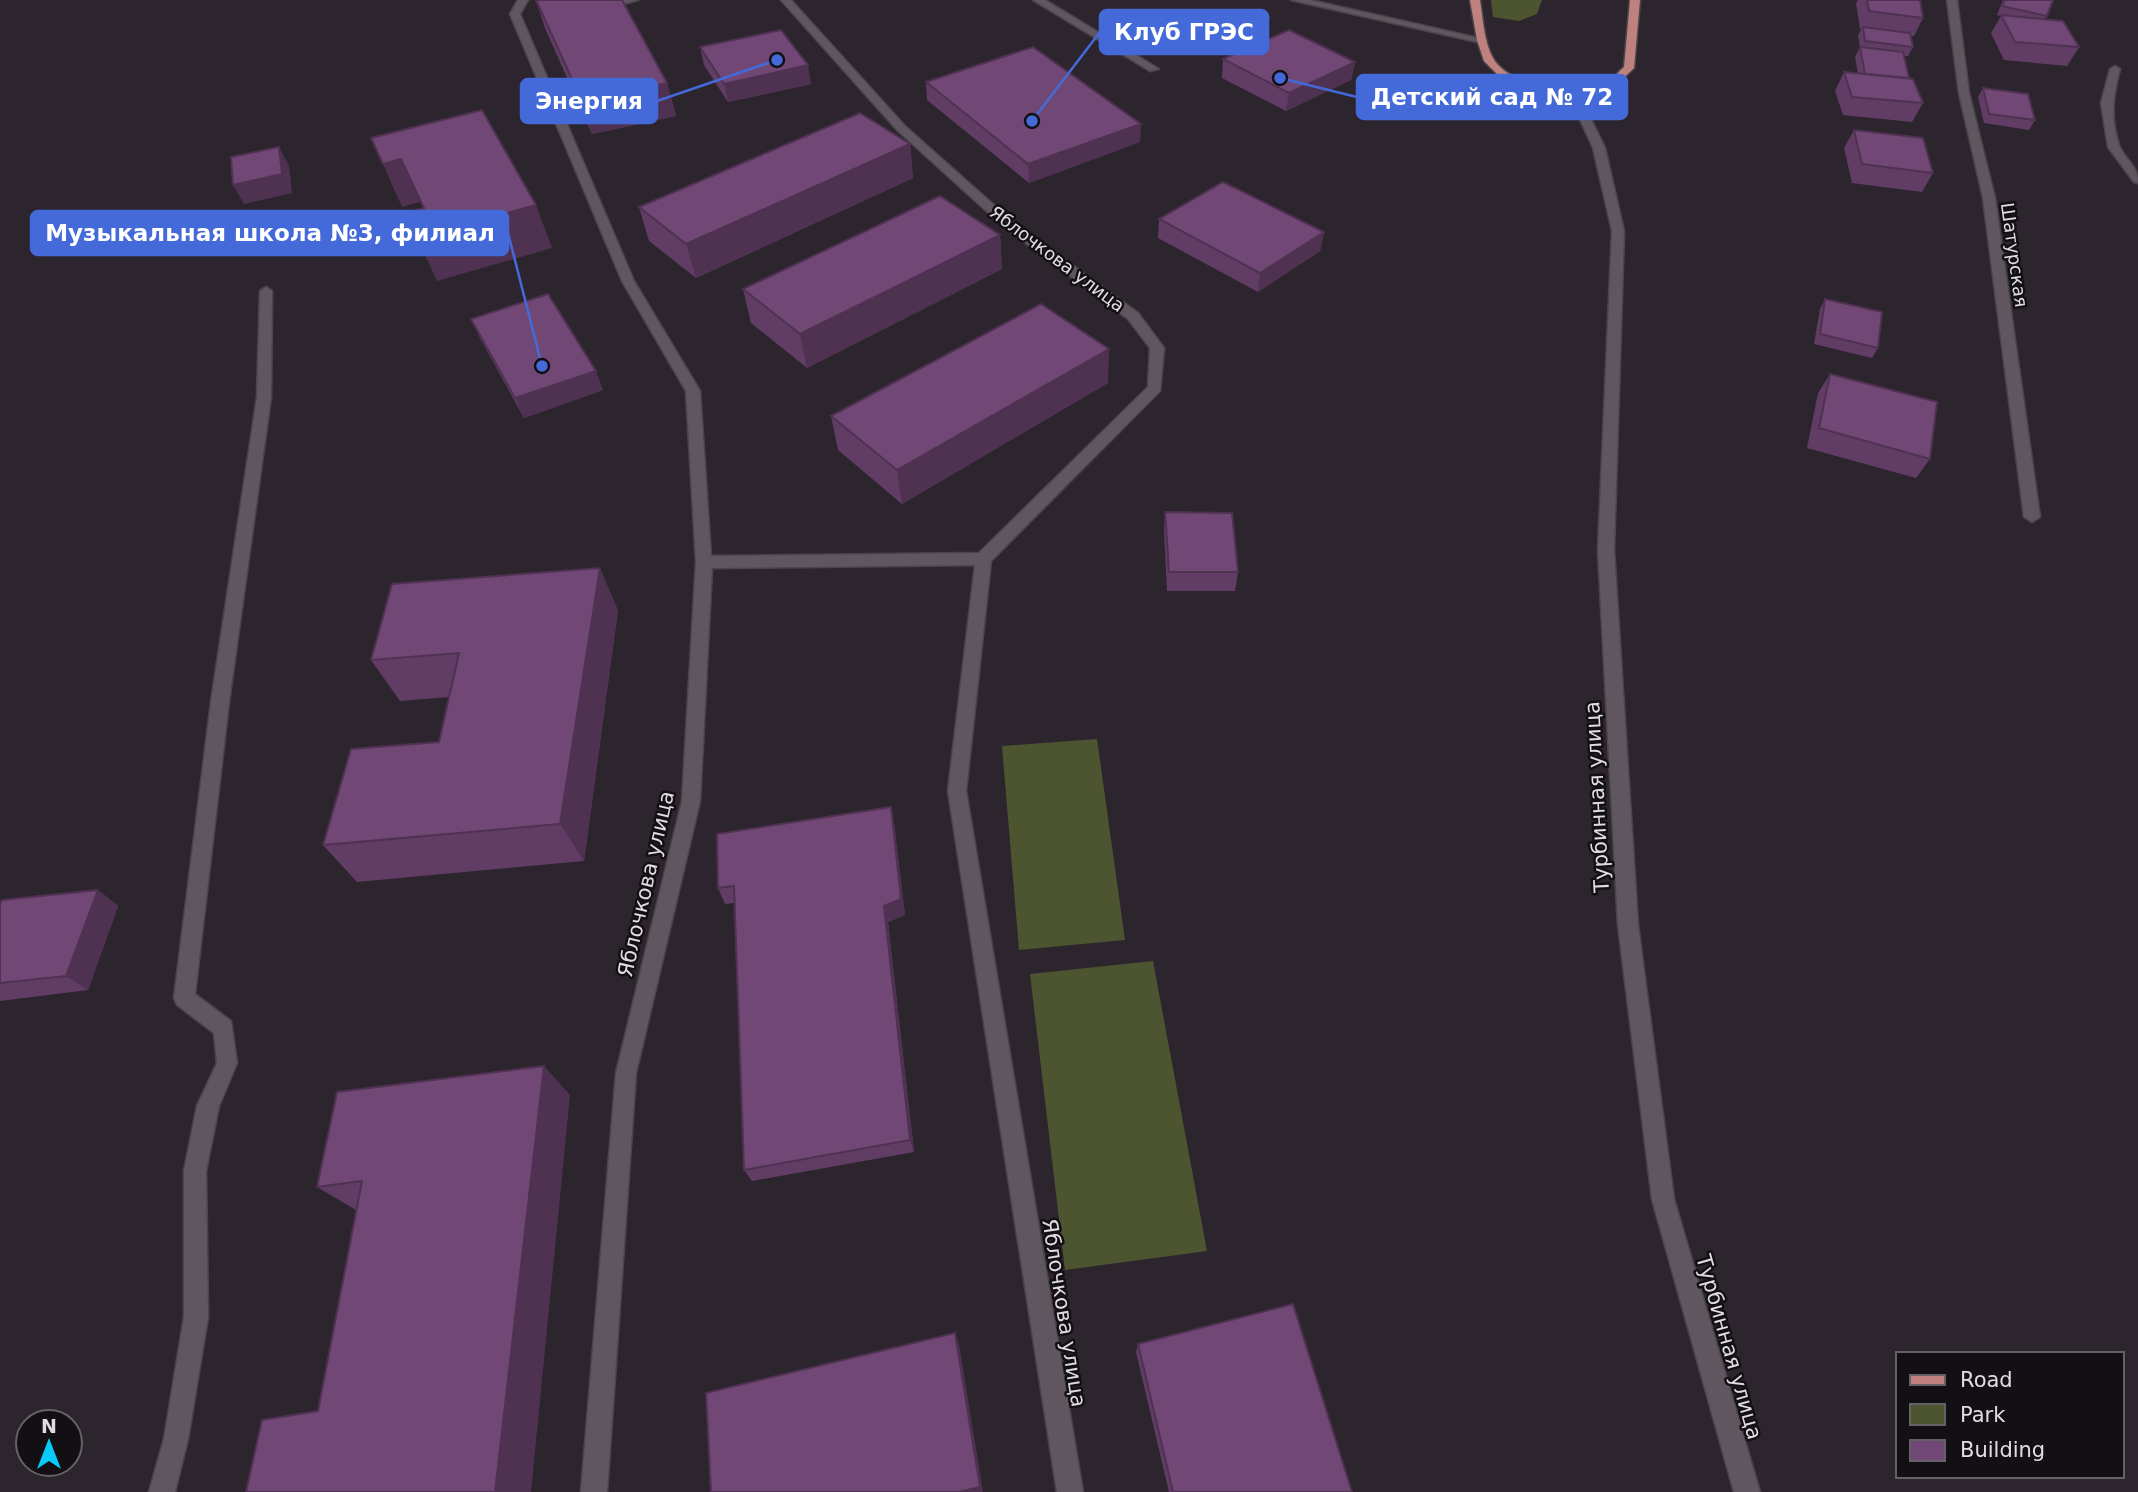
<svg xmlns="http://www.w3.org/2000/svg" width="2138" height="1492" viewBox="0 0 2138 1492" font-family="'DejaVu Sans',sans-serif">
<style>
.green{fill:#4d5430}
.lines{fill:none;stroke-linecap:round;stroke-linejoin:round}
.minor-casing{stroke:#4a444b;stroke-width:3}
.major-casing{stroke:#4a444b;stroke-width:3}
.minor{fill:#5f5660;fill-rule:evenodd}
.major{fill:#be817d;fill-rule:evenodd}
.wall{fill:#613d65}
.shaded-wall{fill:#4f3252}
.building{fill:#714775;stroke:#4f3252;stroke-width:2}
.labels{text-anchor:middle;stroke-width:5;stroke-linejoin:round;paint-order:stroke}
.far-street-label{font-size:18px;fill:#e1dce2;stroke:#131013}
.street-label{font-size:21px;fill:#e1dce2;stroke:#131013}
.leader{fill:none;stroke:#446ada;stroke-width:2.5}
.callout-dot{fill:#446ada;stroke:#131013;stroke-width:2.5}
.callout{fill:#446ada;stroke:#446ada;stroke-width:2.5}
.callout-label{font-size:23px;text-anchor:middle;font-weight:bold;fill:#fff}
</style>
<rect width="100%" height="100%" fill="#2d252e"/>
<!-- green -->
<g class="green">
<path d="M1491 0H1542L1537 14 1519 21 1493 17Z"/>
<path d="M1097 739 1125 940 1019 950 1002 746Z"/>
<path d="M1153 961 1207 1251 1065 1270 1030 974Z"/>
</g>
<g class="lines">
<!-- minor casing -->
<g class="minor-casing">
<g id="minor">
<path d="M518 0H528L520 14 634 281 700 391 711 556 979 553 1148 387 1150 348 1128 319 1004 227 897 130 781 0H791L905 126 1012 221 1138 313 1164 348 1160 391 991 561 966 791 1083 1492H1057L948 791 975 565 712 568 700 801 636 1073 607 1492H581L616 1073 682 801 696 562 686 391 622 281 510 14Z"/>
<path d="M612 0H638L620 5Z"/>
<path d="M1033 0H1045L1159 69 1150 71Z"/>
<path d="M1291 0H1310L1487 40 1482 43Z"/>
<path d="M1947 0H1957L1969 93 1995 198 2040 517 2032 522 2024 517 1983 198 1959 93Z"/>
<path d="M2115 66 2120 69C2113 96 2110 117 2119 145 2125 161 2138 164 2138 183L2134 182 2108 147 2101 103 2110 69Z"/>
<path d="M1573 90 1578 93 1605 148 1624 231 1614 550 1638 925 1674 1199 1760 1492H1734L1652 1199 1618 925 1598 550 1612 231 1593 148 1568 93Z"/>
<path d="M266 287 272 291 271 397 229 702 195 994 231 1021 237 1063 219 1106 206 1171 208 1317 188 1439 175 1492H149L164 1439 184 1317V1171L197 1106 217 1063 214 1033 177 1005 174 998 211 702 257 397 260 291Z"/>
</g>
</g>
<!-- major casing -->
<g class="major-casing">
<path id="major" d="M1470 0H1480C1483 19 1484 42 1493 58 1508 86 1576 98 1604 85 1611 82 1618 72 1624 67L1630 0H1640L1634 68 1611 90 1573 96 1533 91 1504 81 1484 61 1477 40Z"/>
</g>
<!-- minor -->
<use href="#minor" class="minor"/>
<!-- major -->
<use href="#major" class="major"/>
</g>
<!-- wall -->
<g class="wall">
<path d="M536 0 667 83 676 116 592 134 545 28Z"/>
<path d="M1858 0H1920L1923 18 1914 36H1911L1913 47 1908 56H1904L1909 78 1923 103 1912 122 1843 115 1835 91 1844 72 1858 74 1855 57 1860 47 1858 36 1861 29H1860L1856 3Z"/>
<path d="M2003 0H2053L2045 19 2079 47 2067 66 2004 60 1991 33 2001 16 1997 15Z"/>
<path d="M1269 17 1268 27 1250 36 1234 29 1235 19Z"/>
<path d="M700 47 811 84 728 102 704 65Z"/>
<path d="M1223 59 1355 62 1351 80 1286 111 1222 78Z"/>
<path d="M926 82 1140 142 1029 183 927 100Z"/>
<path d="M1983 88 2035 120 2029 130 1984 123 1978 97Z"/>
<path d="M1854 130 1933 173 1922 192 1852 183 1844 148Z"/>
<path d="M910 144 913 178 696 278 649 241 639 207Z"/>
<path d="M1159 219 1324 232 1320 251 1258 292 1158 238Z"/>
<path d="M1000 235 1002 269 807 368 751 323 743 289Z"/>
<path d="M1825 299 1878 348 1872 358 1814 344 1820 309Z"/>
<path d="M471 319 603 390 524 418 480 338Z"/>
<path d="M1830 374 1930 459 1916 478 1807 448 1818 393Z"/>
<path d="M1108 383 902 504 838 450 831 416Z"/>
<path d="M1165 512 1238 572 1235 591H1167L1164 531Z"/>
<path d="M618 610 584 861 357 882 323 845 439 742 449 697 400 701 371 660Z"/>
<path d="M891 807 894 823 905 915 888 922 914 1152 752 1181 744 1170 734 903 725 904 718 888Z"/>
<path d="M98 890 118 906 88 990 0 1001V904Z"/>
<path d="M570 1095 318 1411 356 1210 317 1187Z"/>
<path d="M1138 1344 1352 1492H1169L1136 1352Z"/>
</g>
<!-- shaded-wall -->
<g class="shaded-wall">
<path d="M1269 17 1268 27 1250 36 1251 26Z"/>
<path d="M1355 62 1351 80 1286 111 1289 93Z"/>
<path d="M808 65 811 84 728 102 724 84Z"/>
<path d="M667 83 676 116 592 134 582 101Z"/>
<path d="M1141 124 1140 142 1029 183 1028 164Z"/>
<path d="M910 144 913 178 696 278 686 244Z"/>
<path d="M279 147 289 166 292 193 244 204 233 185Z"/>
<path d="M401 159 420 202 402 207 383 164Z"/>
<path d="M536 205 552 248 437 281 417 238Z"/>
<path d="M1324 232 1320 251 1258 292 1260 273Z"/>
<path d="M1000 235 1002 269 807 368 800 334Z"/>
<path d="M1109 349 1108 383 902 504 897 470Z"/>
<path d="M596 371 603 390 524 418 515 398Z"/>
<path d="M600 568 618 610 584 861 560 824Z"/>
<path d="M891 807 894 823 905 915 888 922 914 1152 910 1140 884 906Z"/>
<path d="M98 890 118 906 88 990 66 976Z"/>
<path d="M544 1066 570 1095 531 1492H495Z"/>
<path d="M955 1333 959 1344 983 1492H959Z"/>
</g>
<!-- building -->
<g class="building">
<path d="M536 0H622L667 83 582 101Z"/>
<path d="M1867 0H1920L1923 18 1869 11Z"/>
<path d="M2005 0H2053L2047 16 2002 6Z"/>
<path d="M1254 11 1269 17 1251 26 1235 19Z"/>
<path d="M2001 15 2063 21 2079 47 2015 42Z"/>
<path d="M1863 27 1910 33 1913 47 1865 41Z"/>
<path d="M781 30 808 65 724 84 700 47Z"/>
<path d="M1289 30 1355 62 1289 93 1223 59Z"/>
<path d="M1033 47 1141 124 1028 164 926 82Z"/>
<path d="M1860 47 1903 52 1909 78 1865 74Z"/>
<path d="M1844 72 1913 79 1923 103 1852 97Z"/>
<path d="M1983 88 2028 94 2035 120 1989 114Z"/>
<path d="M482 110 536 205 417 238 406 213 424 208 401 159 383 164 371 138Z"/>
<path d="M860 113 910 144 686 244 639 207Z"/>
<path d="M1854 130 1923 138 1933 173 1862 164Z"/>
<path d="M279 147 282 174 233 185 231 157Z"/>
<path d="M1223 182 1324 232 1260 273 1159 219Z"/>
<path d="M940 196 1000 235 800 334 743 289Z"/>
<path d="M548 294 596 371 515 398 471 319Z"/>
<path d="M1825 299 1882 312 1878 348 1820 334Z"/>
<path d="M1041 304 1109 349 897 470 831 416Z"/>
<path d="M1830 374 1937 402 1930 459 1819 428Z"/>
<path d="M1165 512 1232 513 1238 572H1169Z"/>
<path d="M600 568 560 824 323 845 351 749 439 742 459 653 371 660 392 584Z"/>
<path d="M891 807 901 899 884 906 910 1140 744 1170 734 886 718 888 717 834Z"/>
<path d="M98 890 66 976 0 983V904L2 900Z"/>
<path d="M544 1066 495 1492H246L262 1420 318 1411 362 1181 317 1187 337 1092Z"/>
<path d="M1293 1304 1352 1492H1173L1138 1344Z"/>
<path d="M955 1333 980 1487 959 1492H711L706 1393Z"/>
</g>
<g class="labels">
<!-- far-street labels -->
<g class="far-street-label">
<text transform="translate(2014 255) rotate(82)" y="6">Шатурская</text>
<text transform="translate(1057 259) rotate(37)" y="6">Яблочкова улица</text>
</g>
<!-- street labels -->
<g class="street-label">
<text transform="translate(1597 797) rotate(-93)" y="7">Турбинная улица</text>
<text transform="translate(646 884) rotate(-77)" y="7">Яблочкова улица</text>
<text transform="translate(1064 1313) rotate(81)" y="7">Яблочкова улица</text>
<text transform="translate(1729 1347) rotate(74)" y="7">Турбинная улица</text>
</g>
</g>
<!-- callouts -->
<path class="leader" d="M1032 121L1100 32M1280 78L1357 97M777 60L657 101M542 366L508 233"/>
<g class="callout-dot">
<circle cx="1032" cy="121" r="7"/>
<circle cx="1280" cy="78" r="7"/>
<circle cx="777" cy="60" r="7"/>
<circle cx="542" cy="366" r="7"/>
</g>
<g class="callout">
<rect x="1100" y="10" width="168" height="44" rx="7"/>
<rect x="1357" y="75" width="270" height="44" rx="7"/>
<rect x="521" y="79" width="136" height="44" rx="7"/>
<rect x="31" y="211" width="477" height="44" rx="7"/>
</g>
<g class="callout-label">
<text x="1184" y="40">Клуб ГРЭС</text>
<text x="1492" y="105">Детский сад № 72</text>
<text x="589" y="109">Энергия</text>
<text x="270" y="241">Музыкальная школа №3, филиал</text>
</g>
<!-- legend -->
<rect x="1896" y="1352" width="228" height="126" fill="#131013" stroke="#656266" stroke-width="2"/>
<rect x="1910" y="1375" width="35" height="10" fill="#be817d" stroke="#656266" stroke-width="2"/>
<text x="1960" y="1387" font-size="21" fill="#e1dce2">Road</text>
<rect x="1910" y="1404" width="35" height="21" fill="#4d5430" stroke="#656266" stroke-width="2"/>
<text x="1960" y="1422" font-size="21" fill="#e1dce2">Park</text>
<rect x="1910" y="1440" width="35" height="21" fill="#714775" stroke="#656266" stroke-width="2"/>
<text x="1960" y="1457" font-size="21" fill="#e1dce2">Building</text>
<!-- north arrow -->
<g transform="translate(49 1443)"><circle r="33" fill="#131013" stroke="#656266" stroke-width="2"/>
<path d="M0-5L12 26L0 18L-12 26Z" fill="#08cbf9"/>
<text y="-10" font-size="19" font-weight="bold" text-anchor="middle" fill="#e1dce2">N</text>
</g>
</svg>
